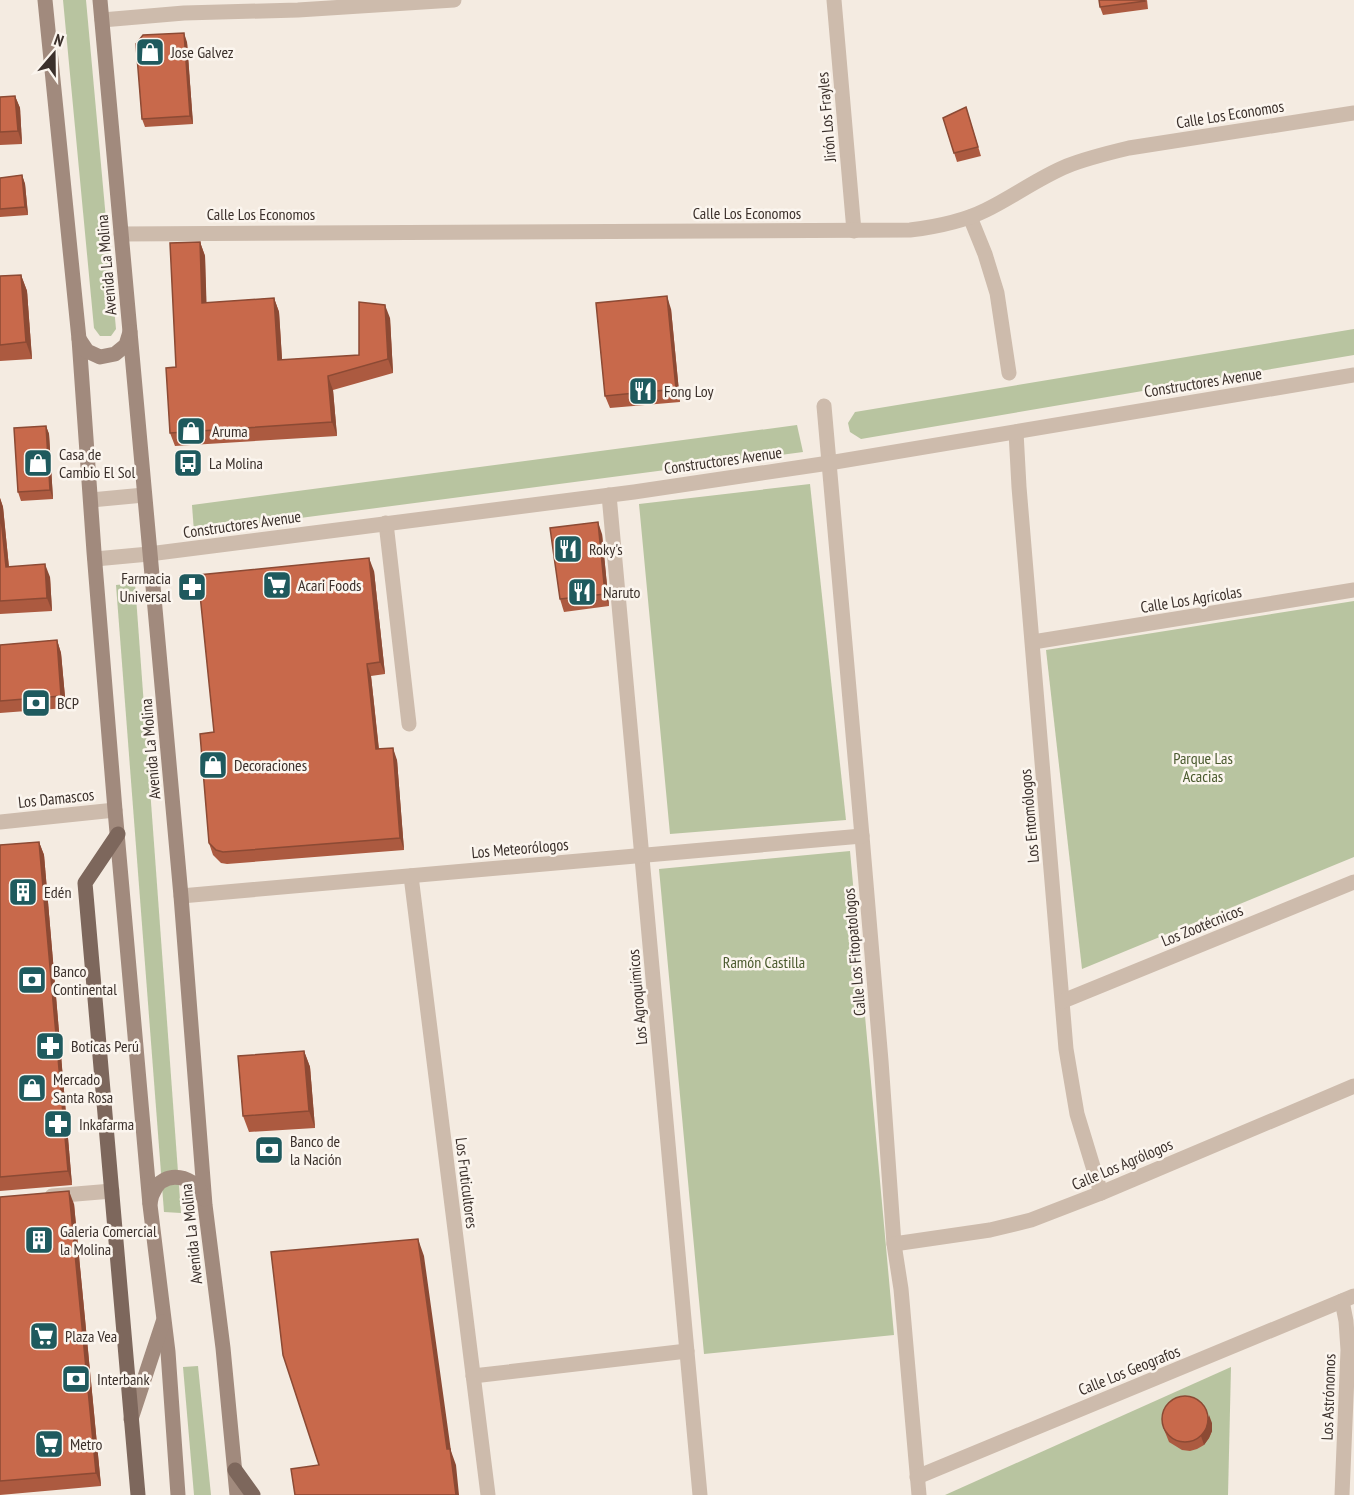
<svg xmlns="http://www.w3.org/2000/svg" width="1354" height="1495" viewBox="0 0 1354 1495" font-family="'PT Sans Narrow',sans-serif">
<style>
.green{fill:#b8c4a0}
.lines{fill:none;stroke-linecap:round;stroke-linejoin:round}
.pedestrian{stroke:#cdbbac;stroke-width:15}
.minor{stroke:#cdbbac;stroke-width:15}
.tertiary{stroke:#cdbbac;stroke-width:15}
.secondary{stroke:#a18a7d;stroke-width:15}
.primary{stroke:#7d675c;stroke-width:15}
.wall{fill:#ac5a40}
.shaded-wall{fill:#8c4a34}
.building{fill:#c8694b;stroke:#8c4a34;stroke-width:1.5}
.labels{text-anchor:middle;stroke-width:5;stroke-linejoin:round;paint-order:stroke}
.poi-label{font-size:16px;fill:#3b302b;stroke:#fbf5ee;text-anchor:start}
.street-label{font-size:16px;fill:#3b302b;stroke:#fbf5ee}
.park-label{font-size:16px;fill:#4a5a2e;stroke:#fbf5ee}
</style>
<rect width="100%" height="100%" fill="#f4ebe1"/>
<!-- green -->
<g class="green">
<path d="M63 0H86L116 329 111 336H100L94 328Z"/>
<path d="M1354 329V355L861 439 850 432 848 423 855 412Z"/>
<path d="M797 425 803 452 194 532 192 505Z"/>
<path d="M810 484 846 820 670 834 639 504Z"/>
<path d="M135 583 181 1213 164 1212 116 585Z"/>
<path d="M1354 601V857L1082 969 1046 650Z"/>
<path d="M850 851 894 1335 704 1354 659 869Z"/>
<path d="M198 1366 211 1495H194L183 1367Z"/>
<path d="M1231 1367 1228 1495H945Z"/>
</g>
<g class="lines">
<!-- pedestrian -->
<g class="pedestrian">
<path d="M52 1196 112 1191"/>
<path d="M473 1376 687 1351"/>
</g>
<!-- minor -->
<g class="minor">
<path d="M834 0 854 231"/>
<path d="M102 20 184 13 298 10 454 0"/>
<path d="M970 217 985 254 997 293 1009 373"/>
<path d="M121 234 910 230C935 227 962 222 986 210 1013 197 1038 178 1067 166 1087 158 1108 153 1129 148L1354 113"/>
<path d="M824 406 862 836 881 1061 894 1244 901 1289 919 1495"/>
<path d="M1016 432 1019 487 1066 1049 1077 1114 1101 1193"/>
<path d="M609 495 700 1495"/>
<path d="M386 523 409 724"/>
<path d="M1033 642 1354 590"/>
<path d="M0 822 115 810"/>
<path d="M411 876 488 1495"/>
<path d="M181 896 862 836"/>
<path d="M1063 1001 1354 882"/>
<path d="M894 1244 990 1230 1031 1220 1101 1193 1354 1086"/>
<path d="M917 1477 1354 1296"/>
<path d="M1342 1495 1348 1350 1346 1321 1342 1301"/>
</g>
<!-- tertiary -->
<g class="tertiary">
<path d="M91 500 144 495"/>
<path d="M95 559 149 554 634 492 829 463 1354 375"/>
</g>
<!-- secondary -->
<g class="secondary">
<path d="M45 0 79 339 94 552 115 810 150 1205 168 1352 178 1495"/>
<path d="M100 0 181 896 205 1205 223 1348 237 1495"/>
<path d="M79 339 87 351 100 357 115 354 126 345 130 332"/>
<path d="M150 1203C151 1200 151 1196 153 1193 163 1168 197 1175 204 1199"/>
<path d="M131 1419 163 1322"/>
</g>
<!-- primary -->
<g class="primary">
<path d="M118 834 85 883 138 1495"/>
<path d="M235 1470 253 1495"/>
</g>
</g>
<!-- wall -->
<g class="wall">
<path d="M1147 0 1148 9 1103 15 1100 7Z"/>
<path d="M187 42 193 124 145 127 142 119Z"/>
<path d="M15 96 20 108 22 144 0 145V97Z"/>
<path d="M966 107 981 156 957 162 943 118Z"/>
<path d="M22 175 25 184 28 215 0 217V178Z"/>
<path d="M200 242 205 256 206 303 274 298 279 312 282 360 359 355 390 318 393 373 333 390 337 436 175 446 170 433 176 367Z"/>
<path d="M21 275 27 291 32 359 0 361V276Z"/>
<path d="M671 309 680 402 610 408 605 396Z"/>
<path d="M46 426 49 434 53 499 21 501 18 492Z"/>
<path d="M0 498 3 507 9 567 50 577 52 611 0 614Z"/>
<path d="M602 534 609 606 564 612 560 599Z"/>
<path d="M374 571 385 674 371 676 379 749 397 760 404 850 227 864 221 863 213 855 209 843 214 732Z"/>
<path d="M57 640 61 653 66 708 0 713V645Z"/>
<path d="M39 842 44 855 72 1185 0 1191V845Z"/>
<path d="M304 1051 310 1067 315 1128 249 1132 243 1116Z"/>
<path d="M0 1197 74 1204 101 1486 0 1495Z"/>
<path d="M1212 1423V1431L1209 1438 1204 1445 1197 1449 1190 1451 1182 1450 1169 1442 1163 1427Z"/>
</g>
<!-- shaded-wall -->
<g class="shaded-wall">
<path d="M184 33 187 42 193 124 190 116Z"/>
<path d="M15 96 20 108 22 144 18 131Z"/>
<path d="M22 175 25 184 28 215 25 207Z"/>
<path d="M200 242 205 256 207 317 202 303Z"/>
<path d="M21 275 27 291 32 359 26 342Z"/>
<path d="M667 296 671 309 680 402 676 389Z"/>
<path d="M274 298 279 312 283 374 278 360Z"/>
<path d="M385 305 390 318 393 373 388 359Z"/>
<path d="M328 376 333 390 337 436 332 422Z"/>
<path d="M46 426 49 434 53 499 50 490Z"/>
<path d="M0 498 3 507 10 579 6 567 0 508Z"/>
<path d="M598 522 602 534 609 606 605 594Z"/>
<path d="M369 558 374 571 385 674 380 662Z"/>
<path d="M45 564 50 577 52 611 47 598Z"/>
<path d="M57 640 61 653 66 708 61 696Z"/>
<path d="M367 664 371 676 380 761 376 749Z"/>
<path d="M393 748 397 760 404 850 400 838Z"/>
<path d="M39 842 44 855 72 1185 68 1171Z"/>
<path d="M304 1051 310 1067 315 1128 309 1111Z"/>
<path d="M69 1191 74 1204 101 1486 96 1473Z"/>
<path d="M418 1239 424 1256 451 1451 456 1465 459 1495H456L447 1449Z"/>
<path d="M1209 1415 1212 1423V1431L1209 1438 1204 1445 1201 1436Z"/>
</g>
<!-- building -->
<g class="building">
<path d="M1099 0H1145V1L1100 7Z"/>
<path d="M184 33 190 116 142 119 136 44 143 35Z"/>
<path d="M15 96 18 131 0 132V97Z"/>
<path d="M966 107 978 147 954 153 943 118Z"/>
<path d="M22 175 25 207 0 209V178Z"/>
<path d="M200 242 202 303 274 298 278 360 359 355V302L385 305 388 359 328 376 332 422 170 433 166 368 176 367 170 243Z"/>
<path d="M21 275 26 342 0 345V276Z"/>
<path d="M667 296 676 389 605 396 596 303Z"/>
<path d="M46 426 50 490 18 492 14 428Z"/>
<path d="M0 508 6 567 45 564 47 598 0 601Z"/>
<path d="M598 522 605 594 560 599 550 528Z"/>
<path d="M369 558 380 662 367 664 376 749 393 748 400 838 223 852 216 850 209 843 200 734 214 732 198 575Z"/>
<path d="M57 640 61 696 0 701V645Z"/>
<path d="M39 842 68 1171 0 1177V845Z"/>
<path d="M304 1051 309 1111 243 1116 238 1056Z"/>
<path d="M69 1191 96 1473 0 1481V1197Z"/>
<path d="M418 1239 447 1449H450L456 1495H295L291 1469 319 1465 283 1355 271 1252Z"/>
<circle cx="1185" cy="1419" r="23"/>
</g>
<!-- icons -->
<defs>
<g id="shop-square" transform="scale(1.5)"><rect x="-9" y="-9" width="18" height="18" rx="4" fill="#1f5a5e" stroke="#fbf5ee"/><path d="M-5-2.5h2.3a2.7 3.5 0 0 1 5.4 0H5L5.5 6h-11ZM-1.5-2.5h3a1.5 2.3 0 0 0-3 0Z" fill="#fff"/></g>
<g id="restaurant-square" transform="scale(1.5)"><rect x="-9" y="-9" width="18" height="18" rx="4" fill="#1f5a5e" stroke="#fbf5ee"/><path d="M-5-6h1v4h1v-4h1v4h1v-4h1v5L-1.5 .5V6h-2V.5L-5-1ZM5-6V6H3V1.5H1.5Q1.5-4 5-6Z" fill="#fff"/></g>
<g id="bus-square" transform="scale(1.5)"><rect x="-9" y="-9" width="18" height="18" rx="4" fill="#1f5a5e" stroke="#fbf5ee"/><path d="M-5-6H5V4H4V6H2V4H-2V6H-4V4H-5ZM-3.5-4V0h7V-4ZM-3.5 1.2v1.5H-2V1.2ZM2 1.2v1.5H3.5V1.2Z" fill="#fff"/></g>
<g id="supermarket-square" transform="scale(1.5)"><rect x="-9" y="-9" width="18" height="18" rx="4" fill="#1f5a5e" stroke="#fbf5ee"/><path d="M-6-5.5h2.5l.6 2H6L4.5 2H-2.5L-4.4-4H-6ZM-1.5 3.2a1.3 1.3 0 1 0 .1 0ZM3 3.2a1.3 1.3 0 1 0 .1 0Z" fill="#fff"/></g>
<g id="pharmacy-square" transform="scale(1.5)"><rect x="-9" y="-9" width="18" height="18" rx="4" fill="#1f5a5e" stroke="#fbf5ee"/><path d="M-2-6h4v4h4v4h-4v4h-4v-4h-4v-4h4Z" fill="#fff"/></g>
<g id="bank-square" transform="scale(1.5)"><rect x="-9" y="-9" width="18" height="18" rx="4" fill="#1f5a5e" stroke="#fbf5ee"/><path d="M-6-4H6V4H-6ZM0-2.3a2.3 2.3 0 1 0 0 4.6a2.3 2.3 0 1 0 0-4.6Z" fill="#fff"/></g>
<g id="building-square" transform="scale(1.5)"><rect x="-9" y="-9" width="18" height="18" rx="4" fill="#1f5a5e" stroke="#fbf5ee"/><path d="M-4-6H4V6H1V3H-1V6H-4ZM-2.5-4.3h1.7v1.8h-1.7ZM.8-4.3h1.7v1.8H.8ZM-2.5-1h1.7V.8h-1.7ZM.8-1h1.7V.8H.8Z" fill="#fff"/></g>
</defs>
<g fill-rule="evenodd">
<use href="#shop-square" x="150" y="52"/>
<use href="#restaurant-square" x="643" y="391"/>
<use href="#shop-square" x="191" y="431"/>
<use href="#shop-square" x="38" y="463"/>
<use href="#bus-square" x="188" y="463"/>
<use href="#restaurant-square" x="568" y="549"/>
<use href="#supermarket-square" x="277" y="585"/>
<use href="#pharmacy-square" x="192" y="587"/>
<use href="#restaurant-square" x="582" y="592"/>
<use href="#bank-square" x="36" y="703"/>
<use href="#shop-square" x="213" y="765"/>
<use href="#building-square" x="23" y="892"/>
<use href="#bank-square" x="32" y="980"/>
<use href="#pharmacy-square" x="50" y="1046"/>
<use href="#shop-square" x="32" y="1088"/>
<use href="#pharmacy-square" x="58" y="1124"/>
<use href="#bank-square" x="269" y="1150"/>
<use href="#building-square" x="39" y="1240"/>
<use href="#supermarket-square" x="44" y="1336"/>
<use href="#bank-square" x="76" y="1379"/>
<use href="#supermarket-square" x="49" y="1444"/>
</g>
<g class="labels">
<!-- poi labels -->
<g class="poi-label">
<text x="171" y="58">Jose Galvez</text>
<text x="664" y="397">Fong Loy</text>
<text x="212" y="437">Aruma</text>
<text x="59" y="460">Casa de<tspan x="59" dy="18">Cambio El Sol</tspan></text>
<text x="209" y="469">La Molina</text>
<text x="589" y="555">Roky's</text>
<text x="171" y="584" text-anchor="end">Farmacia<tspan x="171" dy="18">Universal</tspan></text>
<text x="298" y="591">Acari Foods</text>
<text x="603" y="598">Naruto</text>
<text x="57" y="709">BCP</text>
<text x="234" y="771">Decoraciones</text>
<text x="44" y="898">Edén</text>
<text x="53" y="977">Banco<tspan x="53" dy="18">Continental</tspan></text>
<text x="71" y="1052">Boticas Perú</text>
<text x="53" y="1085">Mercado<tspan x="53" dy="18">Santa Rosa</tspan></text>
<text x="79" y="1130">Inkafarma</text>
<text x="290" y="1147">Banco de<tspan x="290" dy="18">la Nación</tspan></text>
<text x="60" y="1237">Galeria Comercial<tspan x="60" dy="18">la Molina</tspan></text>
<text x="65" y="1342">Plaza Vea</text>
<text x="97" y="1385">Interbank</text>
<text x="70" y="1450">Metro</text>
</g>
<!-- street labels -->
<g class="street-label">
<text transform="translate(1230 114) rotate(-9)" y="6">Calle Los Economos</text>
<text transform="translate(826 117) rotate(-95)" y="6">Jirón Los Frayles</text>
<text x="747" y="219">Calle Los Economos</text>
<text x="261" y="220">Calle Los Economos</text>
<text transform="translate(106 265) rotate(-95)" y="6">Avenida La Molina</text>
<text transform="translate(1203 382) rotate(-9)" y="6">Constructores Avenue</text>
<text transform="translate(723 460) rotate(-8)" y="6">Constructores Avenue</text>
<text transform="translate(242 524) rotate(-8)" y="6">Constructores Avenue</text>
<text transform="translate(1191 599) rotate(-9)" y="6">Calle Los Agrícolas</text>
<text transform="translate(150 749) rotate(-95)" y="6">Avenida La Molina</text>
<text transform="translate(56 798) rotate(-6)" y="6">Los Damascos</text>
<text transform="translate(1029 816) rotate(-95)" y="6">Los Entomólogos</text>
<text transform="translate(520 848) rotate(-5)" y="6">Los Meteorólogos</text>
<text transform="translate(1202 925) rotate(-22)" y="6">Los Zootécnicos</text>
<text transform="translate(854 952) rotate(-95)" y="6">Calle Los Fitopatologos</text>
<text transform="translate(637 997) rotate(-95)" y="6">Los Agroquímicos</text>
<text transform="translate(1122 1164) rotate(-23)" y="6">Calle Los Agrólogos</text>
<text transform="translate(467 1183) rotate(83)" y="6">Los Fruticultores</text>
<text transform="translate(191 1234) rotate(-96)" y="6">Avenida La Molina</text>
<text transform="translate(1129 1370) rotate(-22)" y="6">Calle Los Geografos</text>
<text transform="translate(1328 1397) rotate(-88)" y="6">Los Astrónomos</text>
</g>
<!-- park labels -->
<g class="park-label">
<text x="1203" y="764">Parque Las<tspan x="1203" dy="18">Acacias</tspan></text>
<text x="764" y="968">Ramón Castilla</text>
</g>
</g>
<!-- north arrow -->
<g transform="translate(54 54) rotate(20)" stroke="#fbf5ee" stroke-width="4.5" paint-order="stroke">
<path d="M0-4.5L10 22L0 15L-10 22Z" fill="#3b302b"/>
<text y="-9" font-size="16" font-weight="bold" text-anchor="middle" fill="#3b302b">N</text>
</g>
</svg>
